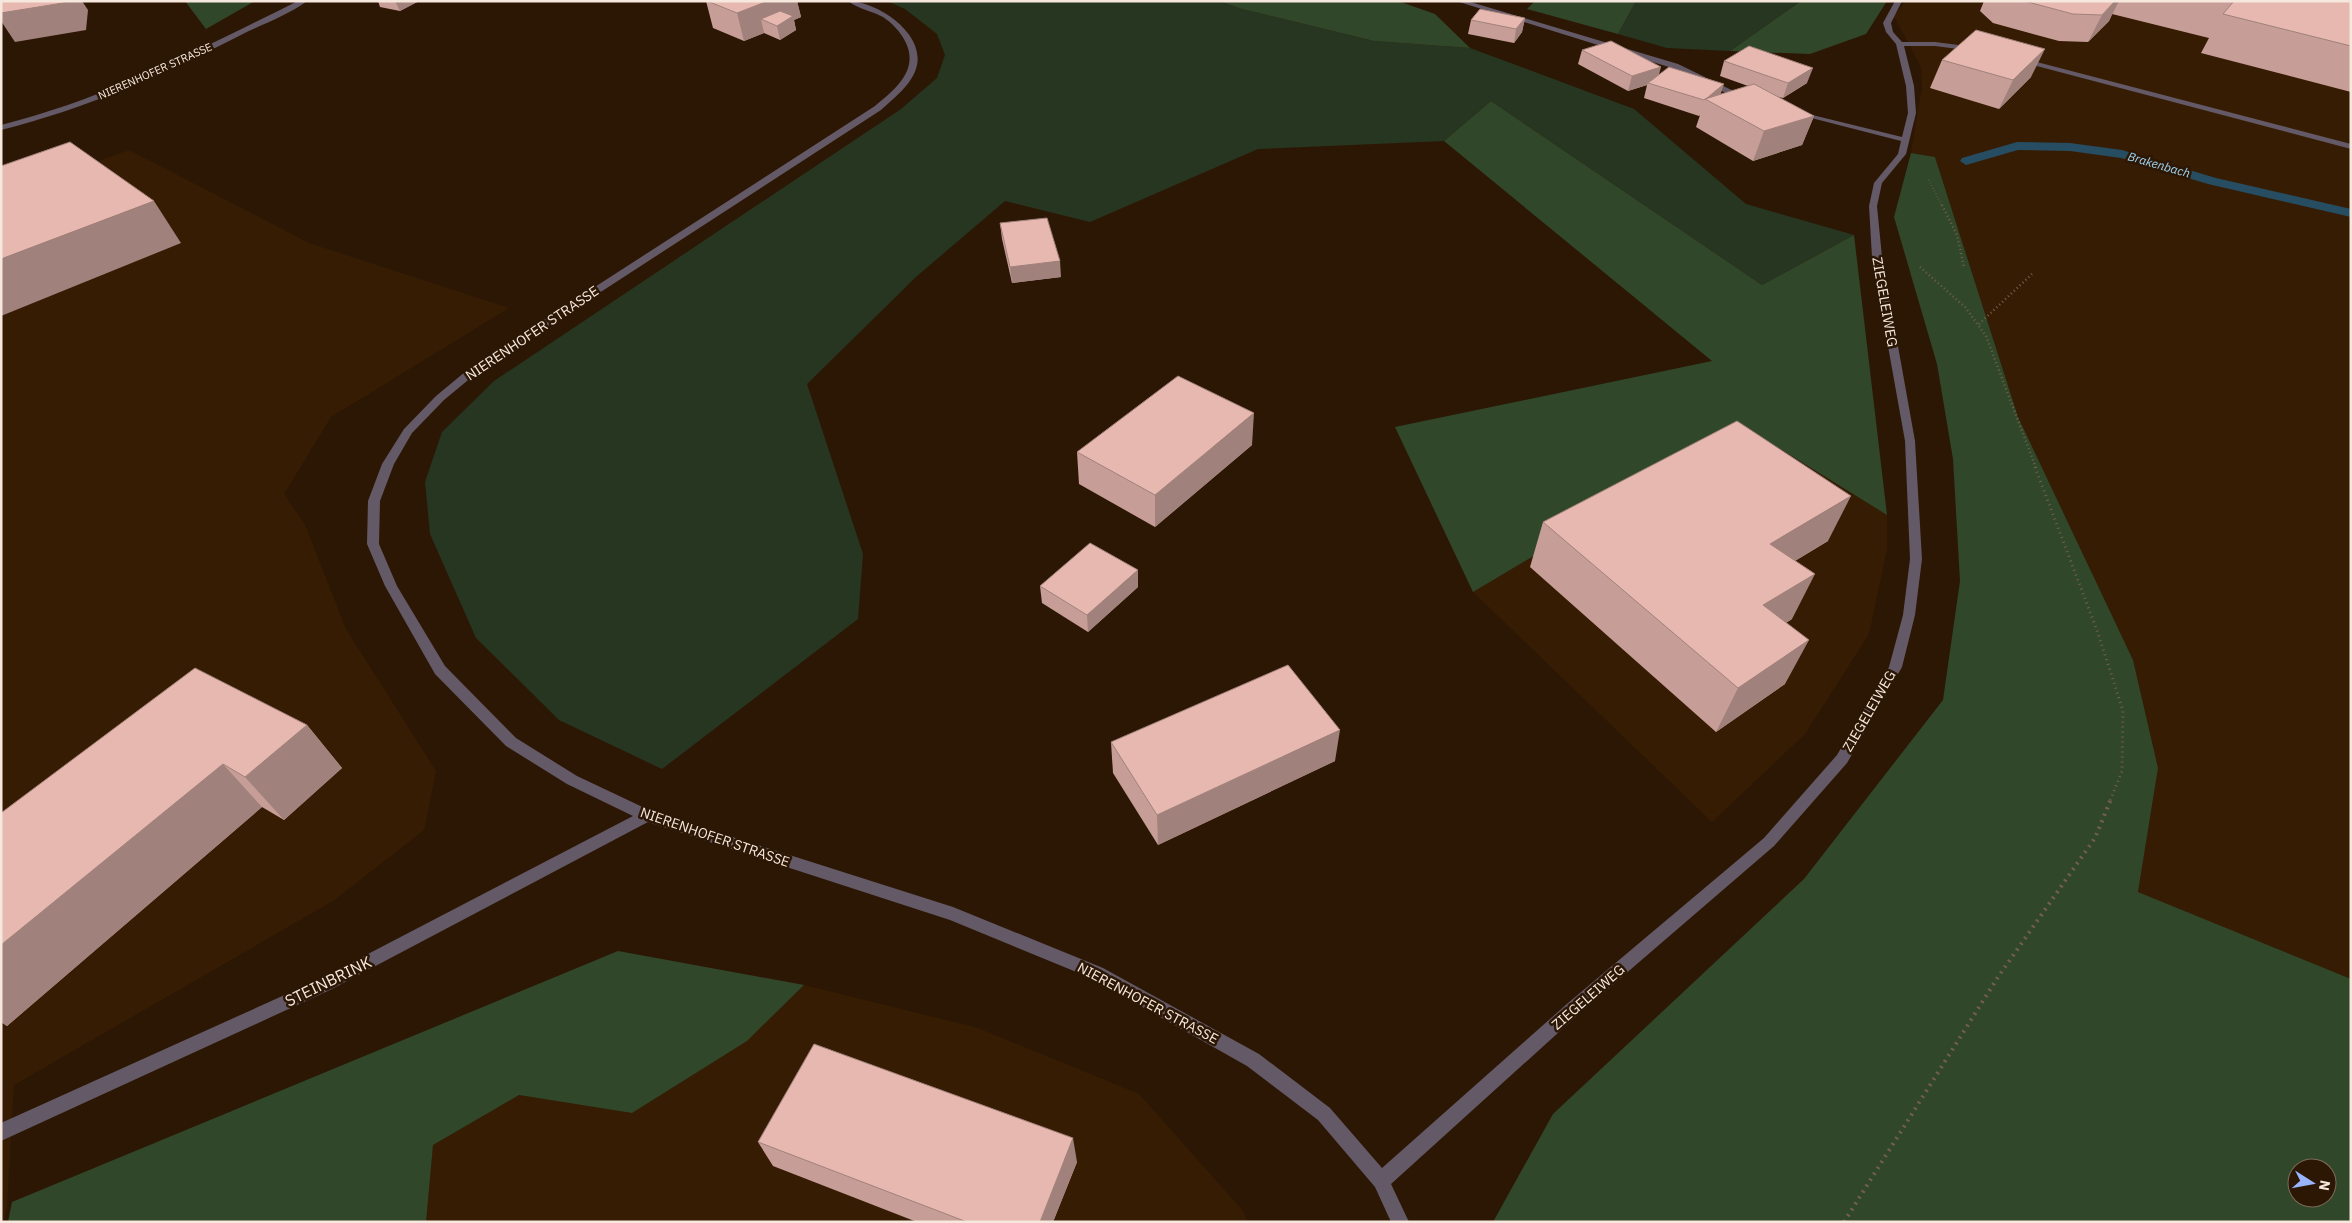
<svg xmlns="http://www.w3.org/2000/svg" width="2352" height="1223" viewBox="0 0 2352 1223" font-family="'IBM Plex Sans',sans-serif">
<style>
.built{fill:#371c04}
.green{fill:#273621}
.forest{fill:#314729;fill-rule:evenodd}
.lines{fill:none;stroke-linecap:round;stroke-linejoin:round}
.stream{fill:#264d61;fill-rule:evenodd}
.path-far3{stroke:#725f4f;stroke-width:2;stroke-dasharray:0.5 2.5;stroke-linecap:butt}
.path-far2{stroke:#725f4f;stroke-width:2.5;stroke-dasharray:1 3;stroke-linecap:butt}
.path-far1{stroke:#725f4f;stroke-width:3;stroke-dasharray:1 4;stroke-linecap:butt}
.path{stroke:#725f4f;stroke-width:4;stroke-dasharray:2 5;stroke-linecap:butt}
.minor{fill:#645966;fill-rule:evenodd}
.wall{fill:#c69e97}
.shaded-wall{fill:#a1817b}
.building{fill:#e6b8b0;stroke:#a1817b}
.labels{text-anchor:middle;stroke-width:5;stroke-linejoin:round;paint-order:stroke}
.far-street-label{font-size:11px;fill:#f7e8dd;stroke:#2c1705}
.far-water-label{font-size:12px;font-style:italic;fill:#a3d8f6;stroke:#2c1705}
.street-label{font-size:14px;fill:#f7e8dd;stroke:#2c1705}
.near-street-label{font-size:16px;fill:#f7e8dd;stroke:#2c1705}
</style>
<rect width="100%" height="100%" fill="#2c1705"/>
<!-- built -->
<g class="built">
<path d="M1906 1H2351V979L2138 892 2158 768 2133 660 2018 417 1935 157 1911 153 1922 87 1921 67 1894 16Z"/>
<path d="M129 150 309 243 509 308 331 417 284 494 305 525 346 629 436 771 424 830 333 901 14 1085 7 1206 4 1222H1V196Z"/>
<path d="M1749 429 1887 515V549L1869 634 1805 734 1712 822 1473 592Z"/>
<path d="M804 985 978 1028 1139 1094 1244 1212 1247 1222H426L433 1145 519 1095 632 1113 747 1041Z"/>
</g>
<!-- green -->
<g class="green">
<path d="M887 1H1219L1242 9 1374 41 1470 48 1634 109 1746 204 1854 235 1762 285 1491 101 1444 141 1258 149 1090 222 1005 201 917 276 807 384 863 554 858 619 662 769 559 720 476 638 430 534 425 482 442 432 494 381 901 109 937 78 945 55 937 34 905 9Z"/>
<path d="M1636 1H1801L1730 51 1667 48 1618 34Z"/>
</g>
<!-- forest -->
<g class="forest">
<path d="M185 1H255L206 29Z"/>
<path d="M1219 1H1398L1435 14 1470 48 1374 41 1242 9Z"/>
<path d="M1535 1H1636L1618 34 1527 9Z"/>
<path d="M1801 1H1887L1866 34 1810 54 1730 51Z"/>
<path d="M1491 101 1762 285 1854 235 1887 515 1748 429 1473 592 1395 427 1712 361 1444 141Z"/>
<path d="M1911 153 1935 157 2018 417 2133 660 2158 768 2138 892 2351 979V1222H1493L1553 1114 1804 879 1943 700 1960 581 1953 459 1937 364 1894 217ZM2297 1168H2327V1198H2297Z"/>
<path d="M618 951 804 985 747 1041 632 1113 519 1095 433 1145 426 1222H8L12 1202Z"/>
</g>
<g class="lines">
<!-- stream -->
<path class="stream" d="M2017 142 2070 143 2122 150 2216 178 2351 209V217L2208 184 2121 158 2070 151 2018 150 1966 165 1960 161 1962 158Z"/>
<!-- path-far3 -->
<path class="path-far3" d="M1929 180 1942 206"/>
<!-- path-far2 -->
<g class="path-far2">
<path d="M1942 205 1957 235 1964 267"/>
<path d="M1920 267 1965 307 1986 336 2036 468"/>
<path d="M1979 324 2032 274"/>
</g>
<!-- path-far1 -->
<path class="path-far1" d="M2035 467 2098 633 2123 711 2122 771 2110 801"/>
<!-- path -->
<path class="path" d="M1844 1222 1998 977 2095 838 2111 799"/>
<!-- minor -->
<g class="minor">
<path d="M298 1H307C289 15 260 25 239 36 162 75 85 109 1 130V125C106 99 201 49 298 1Z"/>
<path d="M848 1C876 1 924 32 917 65 913 84 894 98 881 110L479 371 444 400 412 433 394 464 380 501 379 544 397 586 445 666 516 738 577 776 651 811 953 907 1103 968 1259 1054 1330 1108 1382 1168 1568 1003 1764 838 1837 755 1889 667 1903 615 1910 559 1905 441 1872 257 1869 206 1874 183 1898 154 1901 141 1792 113 1796 111 1902 137 1908 113 1906 86 1896 44 1886 32 1883 23 1895 1H1902L1891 23 1893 32 1902 42H1935L1974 47 1978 49 1974 51 1935 46H1904L1914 86 1916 113 1906 154 1882 183 1877 206 1882 257 1915 441 1922 559 1915 615 1902 667 1847 763 1774 846 1580 1013 1391 1184 1409 1222H1391L1375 1187 1318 1120 1247 1066 1091 978 950 920 648 822 330 990 1 1141V1123L318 980 633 816 567 784 506 746 435 674 385 586 367 544 368 501 382 464 404 429 436 396 471 367 875 106C894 90 919 71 906 43 901 32 892 23 883 17 872 11 858 9 848 1Z"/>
<path d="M1456 1H1467L1678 64 1748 98 1741 100 1672 68Z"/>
<path d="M2018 57 2351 144V149L2018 61Z"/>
</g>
</g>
<!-- wall -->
<g class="wall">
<path d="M378 1H419L400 11 380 7Z"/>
<path d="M706 1H797L801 17 794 20 796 30 780 40 764 33 744 41 713 28Z"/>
<path d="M1984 1H2351V92L2201 53 2209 38 2112 14 2109 21 2088 42 2059 41 1993 23 1980 11Z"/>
<path d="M1525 18 1522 32 1514 43 1468 34 1471 20Z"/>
<path d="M1582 50 1721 94 1748 86 1720 76 1724 61 1807 83 1783 98 1775 96 1814 116 1802 145 1753 161 1696 127 1700 115 1699 116 1644 98 1647 85 1628 91 1578 64Z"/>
<path d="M1942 60 2031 77 1999 109 1930 88Z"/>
<path d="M1000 223 1061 277 1012 283 1002 239Z"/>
<path d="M1252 445 1155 527 1079 484 1077 452Z"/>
<path d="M1543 522 1828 541 1795 561 1792 619 1786 623 1785 684 1716 732 1530 567Z"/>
<path d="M1040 586 1138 587 1088 632 1042 603Z"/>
<path d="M307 725 342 768 284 820 262 807 7 1026 1 1022V813Z"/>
<path d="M1111 742 1335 761 1158 845 1113 773Z"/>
<path d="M758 1142 1077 1162 1053 1222H917L773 1166Z"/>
</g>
<!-- shaded-wall -->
<g class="shaded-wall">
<path d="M69 1H82L88 10 86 30 15 42 1 21V13Z"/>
<path d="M395 1H419L400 11Z"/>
<path d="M768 1H797L801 17 794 20 796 30 780 40 777 26 761 19 764 33 744 41 737 13Z"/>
<path d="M2115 1H2119L2109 21 2088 42 2102 15Z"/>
<path d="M1525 18 1522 32 1514 43 1516 29Z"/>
<path d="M2045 49 2031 77 1999 109 2013 80Z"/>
<path d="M1661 67 1657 82 1648 83 1647 85 1628 91 1632 76Z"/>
<path d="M1813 68 1807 83 1783 98 1788 83Z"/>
<path d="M1724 84 1719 99H1706Z"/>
<path d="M1814 116 1802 145 1753 161 1764 131Z"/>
<path d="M154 201 181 243 1 316V259Z"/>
<path d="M1060 261 1061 277 1012 283 1010 267Z"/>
<path d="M1254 413 1252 445 1155 527V495Z"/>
<path d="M1851 496 1828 541 1749 588 1770 544Z"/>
<path d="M1138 570V587L1088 632 1087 615Z"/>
<path d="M1815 574 1792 619 1741 650 1763 605Z"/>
<path d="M1809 640 1785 684 1716 732 1738 688Z"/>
<path d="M307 725 342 768 284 820 245 777Z"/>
<path d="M1340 730 1335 761 1158 845 1157 815Z"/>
<path d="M223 764 262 807 7 1026 1 1022V945Z"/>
<path d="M1073 1138 1077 1162 1053 1222H1040Z"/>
</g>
<!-- building -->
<g class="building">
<path d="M1 1H69V2L1 13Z"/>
<path d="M707 1H768L737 13Z"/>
<path d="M2024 1H2115L2102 15 2073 14Z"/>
<path d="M2234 1H2351V46L2223 14Z"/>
<path d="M1480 9 1525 18 1516 29 1471 20Z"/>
<path d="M780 11 793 16 777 26 761 19Z"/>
<path d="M1976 30 2045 49 2013 80 1942 60Z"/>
<path d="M1611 41 1661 67 1632 76 1582 50Z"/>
<path d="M1749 46 1813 68 1788 83 1724 61Z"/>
<path d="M1669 67 1724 84 1707 98 1705 99 1704 100 1648 83Z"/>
<path d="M1754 84 1814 116 1764 131 1705 99Z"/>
<path d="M70 142 154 201 1 259V166Z"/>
<path d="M1047 218 1060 261 1010 267 1000 223Z"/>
<path d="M1178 376 1254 413 1155 495 1077 452Z"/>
<path d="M1737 421 1851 496 1770 544 1815 574 1763 605 1809 640 1738 688 1543 522Z"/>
<path d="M1090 543 1138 570 1087 615 1040 586Z"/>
<path d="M1288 665 1340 730 1157 815 1111 742Z"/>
<path d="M195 668 307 725 245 777 223 764 1 945V813Z"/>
<path d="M814 1044 1073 1138 1040 1222H967L758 1142Z"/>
</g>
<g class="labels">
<!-- far-street labels -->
<g class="far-street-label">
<text transform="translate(155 71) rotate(-24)" y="4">NIERENHOFER STRASSE</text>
</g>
<!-- far-water labels -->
<g class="far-water-label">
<text transform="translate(2159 165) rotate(16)" y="4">Brakenbach</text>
</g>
<!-- street labels -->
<g class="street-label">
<text transform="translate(1885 302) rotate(80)" y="5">ZIEGELEIWEG</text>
<text transform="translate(532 333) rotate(-34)" y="5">NIERENHOFER STRASSE</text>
<text transform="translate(1869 711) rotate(-60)" y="5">ZIEGELEIWEG</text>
<text transform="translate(715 837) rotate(19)" y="5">NIERENHOFER STRASSE</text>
<text transform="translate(1588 997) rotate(-41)" y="5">ZIEGELEIWEG</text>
<text transform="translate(1148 1003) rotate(28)" y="5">NIERENHOFER STRASSE</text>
</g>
<!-- near-street labels -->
<g class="near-street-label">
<text transform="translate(328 981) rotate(-26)" y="6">STEINBRINK</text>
</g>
</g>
<!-- border -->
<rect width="2352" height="1223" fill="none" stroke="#f7e8dd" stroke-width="5"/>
<!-- north arrow -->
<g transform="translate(2312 1183) rotate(101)"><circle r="24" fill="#2c1705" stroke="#7d6b5b"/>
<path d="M0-4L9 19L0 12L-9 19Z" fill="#98b5fd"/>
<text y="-8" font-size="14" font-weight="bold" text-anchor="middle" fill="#f7e8dd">N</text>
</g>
</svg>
